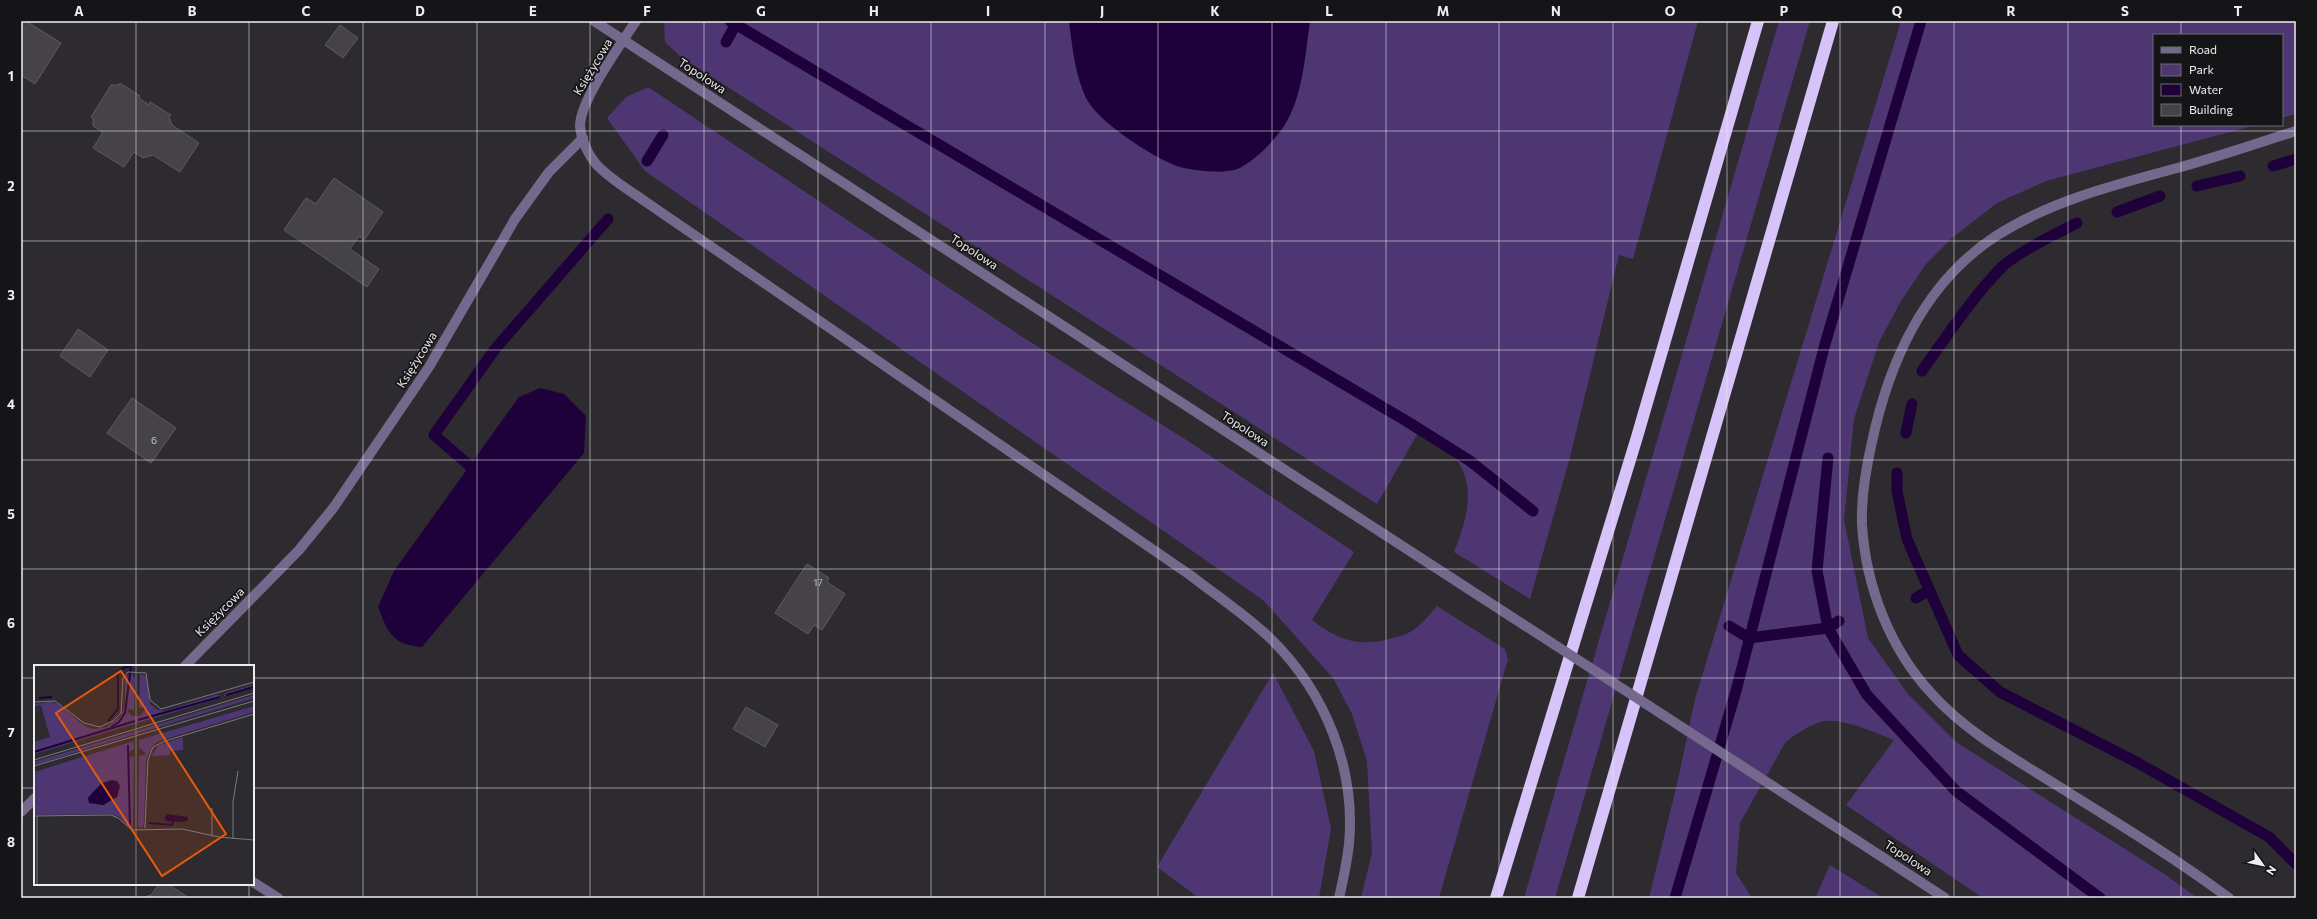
<svg xmlns="http://www.w3.org/2000/svg" width="2317" height="919" viewBox="0 0 2317 919" font-family="Commissioner,sans-serif">
<style>
.green{fill:#4e3672}
.water{fill:#1e013a}
.lines{fill:none;stroke-linecap:round;stroke-linejoin:round}
.stream{stroke:#1e013a;stroke-width:11}
.building{fill:#454348;stroke:#5d5b61}
.minor{stroke:#75688d;stroke-width:10}
.highway{stroke:#d6c3f9;stroke-width:12}
.minor-bridge{stroke:#75688d;stroke-width:10}
.grid{fill:none;stroke:#eeedf1;stroke-width:1;stroke-opacity:0.55}
.labels{text-anchor:middle;stroke-width:3.5;stroke-linejoin:round;paint-order:stroke}
.number-label{font-size:10px;fill:#c4c2c7}
.street-label{font-size:12px;fill:#eeedf1;stroke:#151416}
.inset-river{fill:none;stroke:#1e013a;stroke-width:2}
.inset-road{fill:none;stroke:#7a797d;stroke-width:1}
.view{fill:#e8590c;fill-opacity:0.15;stroke:#e8590c;stroke-width:2}
.inset-edge{fill:none;stroke:#eeedf1;stroke-width:2}
.neatline{fill:none;stroke:#eeedf1;stroke-width:1.5}
.grid-label{font-size:13px;text-anchor:middle;font-weight:bold;fill:#eeedf1}
</style>
<rect width="100%" height="100%" fill="#2d2b30"/>
<!-- green -->
<g class="green">
<path d="M664 21H1069L1076 65 1086 98 1219 172 1238 169 1262 152 1304 63 1310 21H1698L1633 259 1619 255 1570 457 1530 599 1454 552C1468 517 1480 476 1445 448 1437 442 1426 438 1418 433L1377 504 681 57 665 42Z"/>
<path d="M1779 21H1810L1555 898H1524Z"/>
<path d="M1901 21H2296V114L2282 118V35H2154V125H2256L2046 181 1997 203 1952 238 1926 264 1901 301 1879 342 1854 419 1844 520 1868 638 1908 694 1956 742 2166 875 2197 898H1983L1846 805 1894 740C1876 733 1845 719 1826 721 1814 722 1794 735 1785 743L1740 823 1736 873 1752 898H1649L1677 784 1695 699Z"/>
<path d="M648 87 1021 336 1188 441 1354 552 1312 620C1338 640 1357 647 1389 639 1396 637 1404 636 1410 632 1421 626 1429 615 1437 606L1505 649 1508 659 1439 898H1361L1372 853 1367 761 1352 714 1333 678 1263 600 645 171 607 118 626 97Z"/>
<path d="M1273 673 1314 751 1331 828 1319 898H1199L1157 867Z"/>
<path d="M1830 865 1883 898H1815Z"/>
</g>
<!-- water -->
<g class="water">
<path d="M1069 21H1310C1305 55 1303 97 1284 126 1275 140 1252 164 1237 169 1222 174 1190 171 1174 165 1150 155 1098 122 1086 98 1075 75 1072 46 1069 21Z"/>
<path d="M540 388 564 394 586 416 584 453 422 647C393 645 388 633 378 607L394 571 519 397Z"/>
</g>
<g class="lines">
<!-- stream -->
<g class="stream">
<path d="M730 21 1408 422 1470 461 1533 511"/>
<path d="M726 42 736 24"/>
<path d="M647 161 663 135"/>
<path d="M2273 166 2296 159"/>
<path d="M2197 186 2240 176"/>
<path d="M2117 212 2160 196"/>
<path d="M1922 371C1946 337 1974 295 2003 266 2018 252 2057 233 2077 223"/>
<path d="M1906 433 1912 404"/>
<path d="M1828 458 1817 571 1828 628 1867 695 1956 791 2100 898"/>
<path d="M470 466 434 435 495 349 608 219"/>
<path d="M1897 473V491L1907 539 1958 655 2000 692 2138 763 2269 837 2296 864"/>
<path d="M1916 598 1929 590"/>
<path d="M1729 626 1749 638 1828 628 1839 621"/>
<path d="M1675 898 1736 691 1825 344 1921 21"/>
</g>
</g>
<!-- building -->
<g class="building">
<path d="M21 21H26L61 43 35 84 21 75Z"/>
<path d="M340 25 358 38 343 58 325 45Z"/>
<path d="M120 83 140 96 139 98 149 105 150 102 171 115 169 117 172 125 199 143 180 172 153 155 143 158 134 152 124 167 93 148 103 132 93 126V119L91 117 111 85H119Z"/>
<path d="M334 178 383 212 364 240 359 236 350 249 379 269 367 287 284 230 306 198 316 204Z"/>
<path d="M78 329 108 350 90 377 60 356Z"/>
<path d="M132 398 176 428 151 463 107 433Z"/>
<path d="M807 564 829 578 827 582 845 594 822 630 814 625 808 634 775 613Z"/>
<path d="M746 707 778 725 765 747 733 729Z"/>
<path d="M159 884H168L189 898H141L151 895Z"/>
</g>
<g class="lines">
<!-- minor -->
<g class="minor">
<path d="M594 21 1339 505"/>
<path d="M636 21C621 44 580 100 580 126 581 139 588 155 597 165 610 179 629 190 646 202L1190 575C1217 596 1246 615 1271 639 1325 692 1356 768 1349 844 1347 863 1343 880 1339 898"/>
<path d="M185 666 299 550 334 507 429 367 515 219 549 172 583 138"/>
<path d="M21 812 35 798"/>
<path d="M1856 840 1945 898"/>
<path d="M253 882 278 898"/>
<path d="M2229 898C2175 858 2116 822 2058 786 2015 759 1967 733 1932 694 1890 649 1866 587 1862 525 1861 498 1866 468 1872 442 1889 362 1925 282 1996 236 2052 200 2118 184 2181 167 2220 156 2258 143 2296 131"/>
</g>
<!-- highway -->
<g class="highway">
<path d="M1496 898 1637 437 1758 21"/>
<path d="M1578 898 1833 21"/>
</g>
<!-- minor-bridge -->
<path class="minor-bridge" d="M1339 505 1856 840"/>
</g>
<!-- grid -->
<path class="grid" d="M136 21V666M249 21V666M363 21V898M477 21V898M590 21V898M704 21V898M818 21V898M931 21V898M1045 21V898M1158 21V898M1272 21V898M1386 21V898M1499 21V898M1613 21V898M1727 21V898M1840 21V898M1954 21V898M2068 21V898M2181 21V35M2181 125V898M21 131H2296M21 241H2296M21 350H2296M21 460H2296M21 569H2296M21 678H35M253 678H2296M21 788H35M253 788H2296M136 884V898M249 884V898"/>
<g class="labels">
<!-- number labels -->
<g class="number-label">
<text x="154" y="444">6</text>
<text x="818" y="586">17</text>
</g>
<!-- street labels -->
<g class="street-label">
<text transform="translate(593 67) rotate(-59)" y="4">Księżycowa</text>
<text transform="translate(702 76) rotate(33)" y="4">Topolowa</text>
<text transform="translate(974 252) rotate(33)" y="4">Topolowa</text>
<text transform="translate(417 360) rotate(-58)" y="4">Księżycowa</text>
<text transform="translate(1245 429) rotate(33)" y="4">Topolowa</text>
<text transform="translate(220 612) rotate(-45)" y="4">Księżycowa</text>
<text transform="translate(1908 858) rotate(33)" y="4">Topolowa</text>
</g>
</g>
<!-- overview -->
<g transform="translate(34 665)">
<rect width="220" height="220" fill="#2d2b30"/>
<path d="M97 8 101 13 100 45 93 44 97 51H106L111 45V42L105 43 106 9 112 11 113 14 116 39 124 45 131 46 185 29 187 33 0 89V77L16 72 7 40 0 41V39L17 37 24 39 51 61 59 64 73 62 87 51 91 40V12ZM220 20V23L190 31 191 28ZM220 30V33L0 100V97ZM220 41V47L125 76 119 80 112 95 110 158 108 163 104 161 105 91 111 90V88L105 82V75ZM149 72V85L136 86V90L117 91 125 80ZM100 76V84L93 89 94 92 100 91 99 163 94 162 85 152 77 149 0 150V107ZM68 118 85 130 69 140 54 133Z" fill="#4e3672" fill-rule="evenodd"/>
<path d="M78 115 83 116 86 121 83 132 69 140 55 138 54 133 59 127 68 118ZM133 149 154 152V155L150 157 132 156 130 153Z" fill="#1e013a"/>
<path class="inset-river" d="M192 30 220 22M5 33 18 32M104 55 186 32M74 56 84 44V9L89 3 97 1 91 48 85 57 77 62M94 80 96 162M0 87 101 56M115 158 138 160 139 156"/>
<path class="inset-road" d="M102 0V220M0 37 21 36 50 58 66 62 79 56 87 48 89 13 94 7 112 8 116 35 127 44 220 17M0 95 220 28M0 101 220 36M0 151 77 150 84 153 98 165 148 164 185 172 220 175M3 151V220M111 163 114 95 119 82 131 76 220 49M178 171V143M199 174V137L204 106"/>
<path class="view" d="M87 6 192 169 128 211 22 48Z"/>
<rect width="220" height="220" class="inset-edge"/>
</g>
<!-- border -->
<rect width="2317" height="919" fill="none" stroke="#151416" stroke-width="44"/>
<!-- legend -->
<rect x="2153" y="34" width="130" height="92" fill="#151416" stroke="#6c6b6e"/>
<rect x="2161" y="47" width="20" height="6" fill="#75688d" stroke="#6c6b6e"/>
<text x="2189" y="54" font-size="12" fill="#eeedf1">Road</text>
<rect x="2161" y="64" width="20" height="12" fill="#4e3672" stroke="#6c6b6e"/>
<text x="2189" y="74" font-size="12" fill="#eeedf1">Park</text>
<rect x="2161" y="84" width="20" height="12" fill="#1e013a" stroke="#6c6b6e"/>
<text x="2189" y="94" font-size="12" fill="#eeedf1">Water</text>
<rect x="2161" y="104" width="20" height="12" fill="#454348" stroke="#6c6b6e"/>
<text x="2189" y="114" font-size="12" fill="#eeedf1">Building</text>
<!-- north arrow -->
<g transform="translate(2263 865) rotate(123)" stroke="#151416" stroke-width="3" paint-order="stroke">
<path d="M0-3L7 15L0 10L-7 15Z" fill="#eeedf1"/>
<text y="-6" font-size="11" font-weight="bold" text-anchor="middle" fill="#eeedf1">N</text>
</g>
<rect x="22" y="22" width="2273" height="875" class="neatline"/>
<g class="grid-label">
<text x="79" y="16">A</text>
<text x="192" y="16">B</text>
<text x="306" y="16">C</text>
<text x="420" y="16">D</text>
<text x="533" y="16">E</text>
<text x="647" y="16">F</text>
<text x="761" y="16">G</text>
<text x="874" y="16">H</text>
<text x="988" y="16">I</text>
<text x="1102" y="16">J</text>
<text x="1215" y="16">K</text>
<text x="1329" y="16">L</text>
<text x="1443" y="16">M</text>
<text x="1556" y="16">N</text>
<text x="1670" y="16">O</text>
<text x="1784" y="16">P</text>
<text x="1897" y="16">Q</text>
<text x="2011" y="16">R</text>
<text x="2125" y="16">S</text>
<text x="2238" y="16">T</text>
<text x="11" y="81">1</text>
<text x="11" y="191">2</text>
<text x="11" y="300">3</text>
<text x="11" y="409">4</text>
<text x="11" y="519">5</text>
<text x="11" y="628">6</text>
<text x="11" y="737">7</text>
<text x="11" y="847">8</text>
</g>
</svg>
